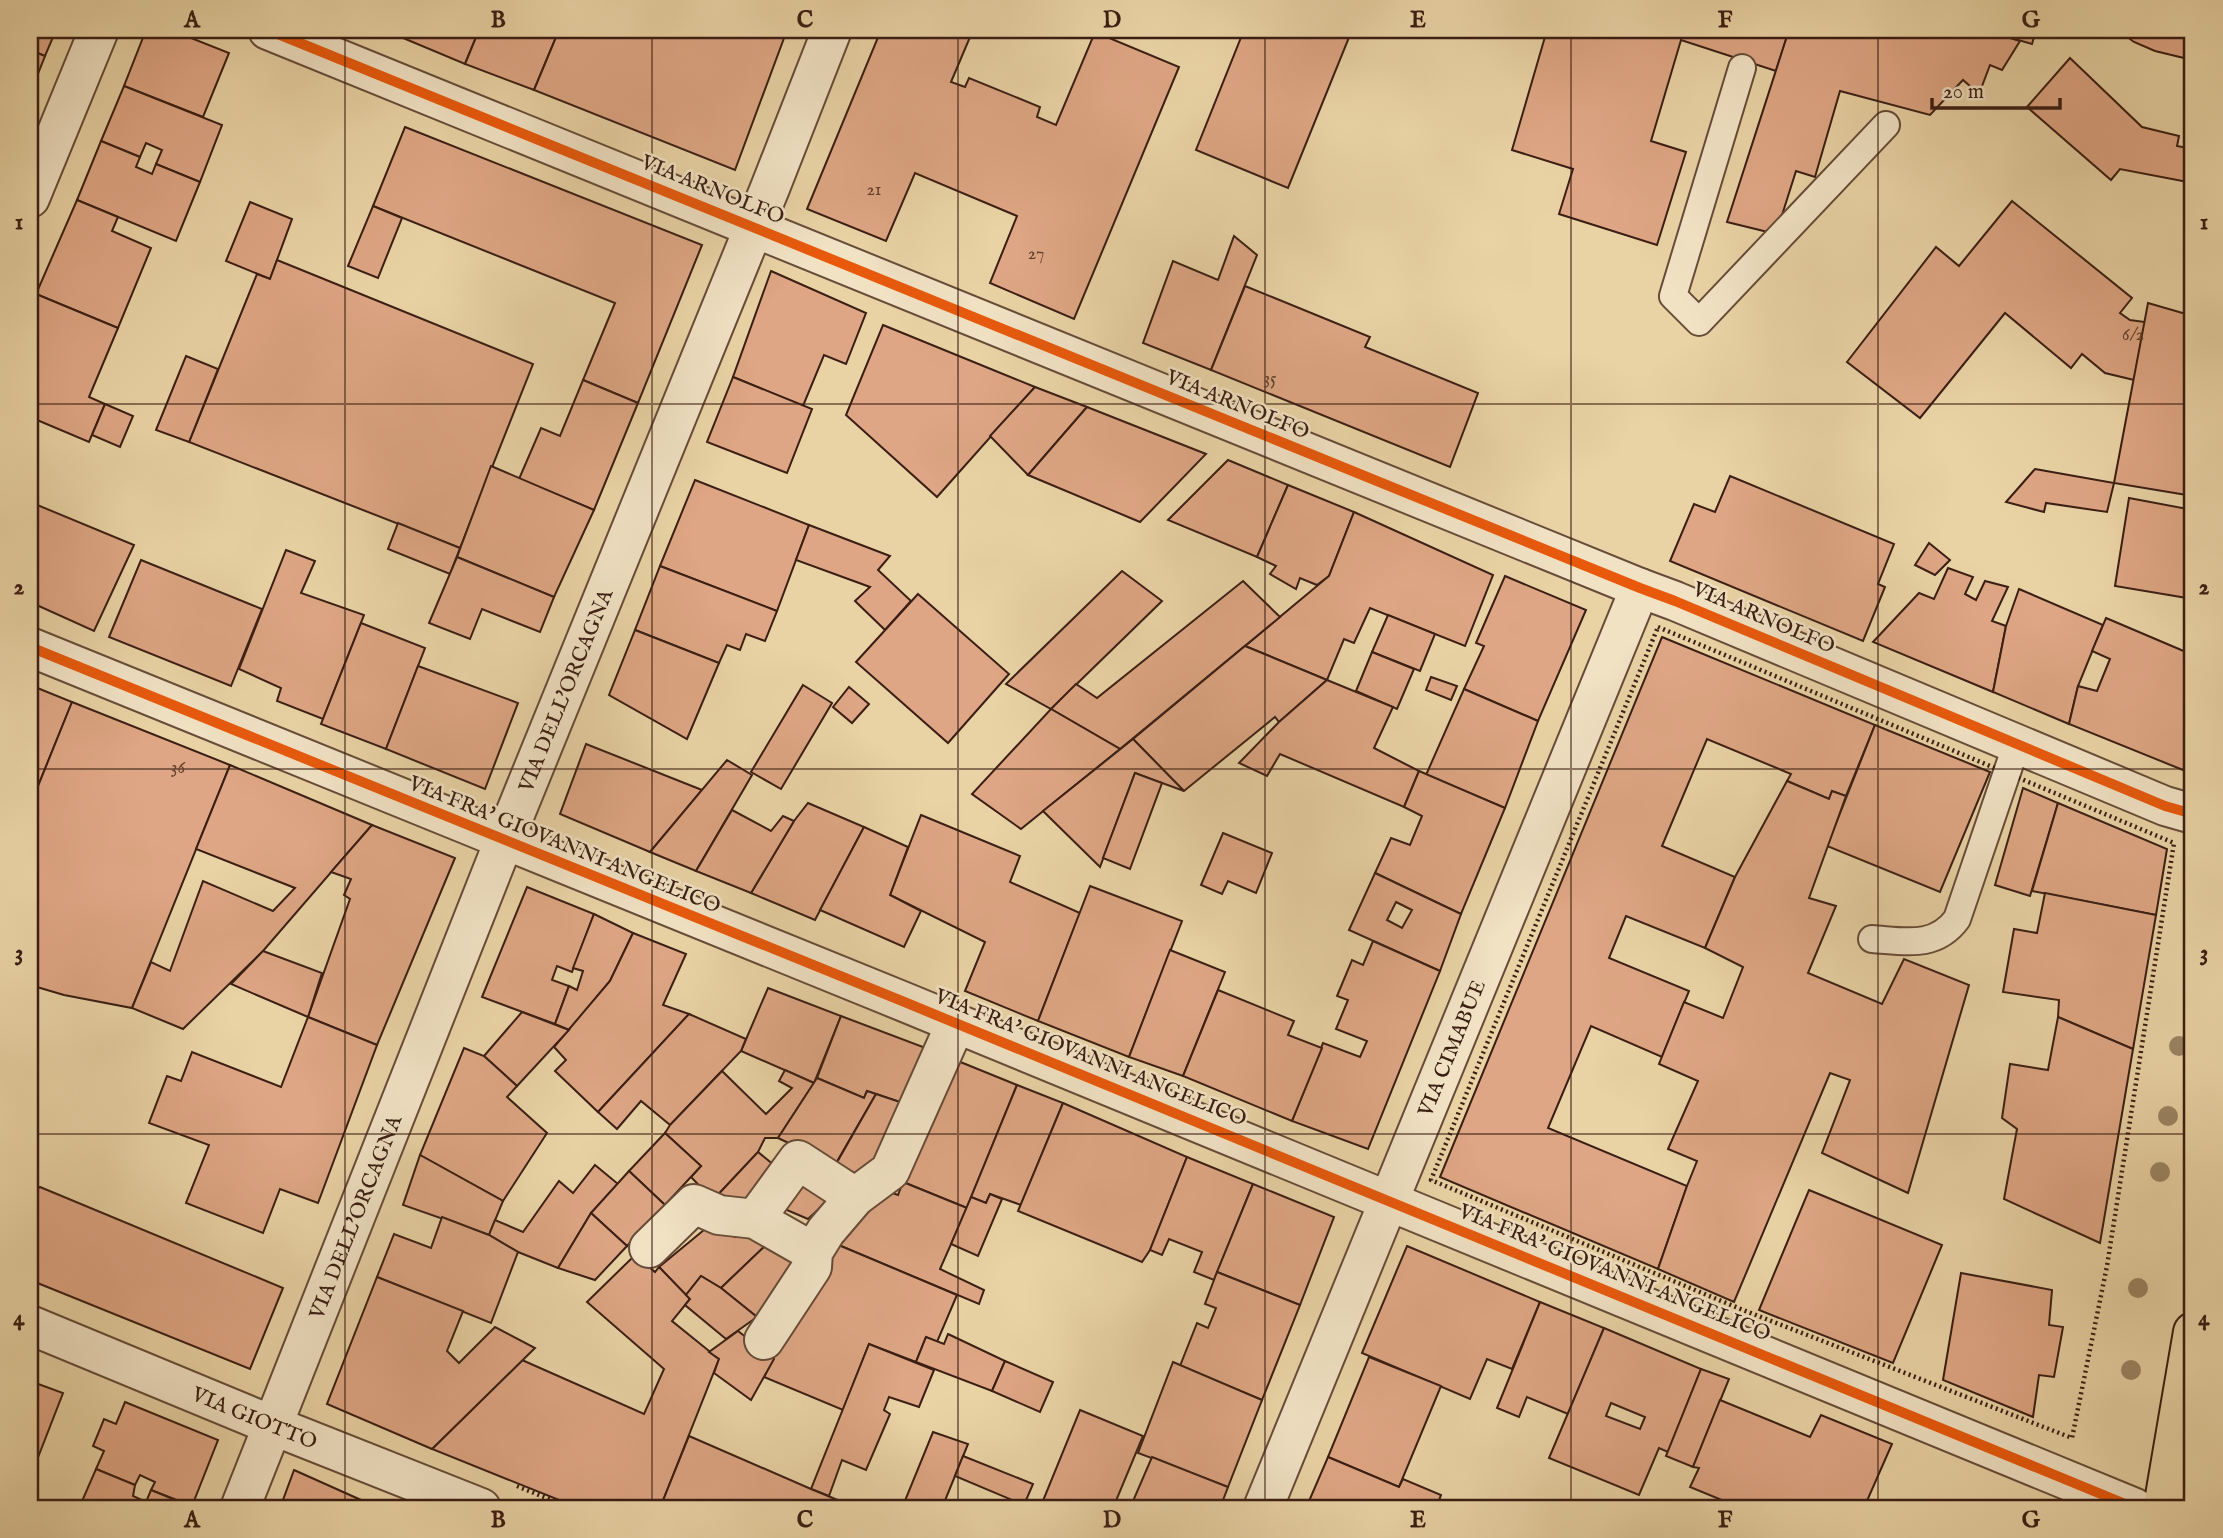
<svg xmlns="http://www.w3.org/2000/svg" width="2223" height="1538" viewBox="0 0 2223 1538" font-family="'IM FELL English',serif">
<style>
.building{fill:#dea684;stroke:#3a1e13;stroke-width:2;fill-rule:evenodd}
.lines{fill:none;stroke-linecap:round;stroke-linejoin:round}
.lane-casing{stroke:#664b38;stroke-width:30}
.street-casing{stroke:#664b38;stroke-width:42}
.primary-casing{stroke:#3a1e13;stroke-width:42}
.path{stroke:#3a1e13;stroke-width:4.5;stroke-dasharray:2 3.5;stroke-linecap:butt}
.lane{stroke:#f1e2c4;stroke-width:26}
.street{stroke:#f1e2c4;stroke-width:38}
.primary{stroke:#e9d3a5;stroke-width:38}
.cycleway-casing{stroke:#f1e2c4;stroke-width:15}
.cycleway{stroke:#e8590c;stroke-width:10}
.tree{fill:#9b8564}
.grid{fill:none;stroke:#3a1e13;stroke-width:2;stroke-opacity:0.55}
.labels{text-anchor:middle;stroke-width:5;stroke-linejoin:round;paint-order:stroke}
.number-label{font-size:18px;fill:#63402f}
.street-label{font-size:21px;fill:#3a1e13;stroke:#f1e2c4}
.neatline{fill:none;stroke:#3a1e13;stroke-width:2.5}
.grid-label{font-size:23px;text-anchor:middle;font-weight:bold;fill:#3a1e13}
</style>
<rect width="100%" height="100%" fill="#e9d3a5"/>
<filter id="stains"><feTurbulence type="fractalNoise" baseFrequency=".00286" numOctaves="4"/><feColorMatrix values="0 0 0 0 .2 0 0 0 0 .09 0 0 0 0 .02 0 0 0 .5 -.17"/></filter>
<radialGradient id="worn" r=".72"><stop offset=".6" stop-color="#630" stop-opacity="0"/><stop offset="1" stop-color="#630" stop-opacity=".3"/></radialGradient>
<!-- building -->
<g class="building">
<path d="M30 30H56L45 56 30 50Z"/>
<path d="M146 30H171L229 53 203 117 124 86Z"/>
<path d="M384 30H479L465 64Z"/>
<path d="M479 30H559L534 90 465 64Z"/>
<path d="M559 30H787L735 170 534 90Z"/>
<path d="M881 30H973L951 82 965 87 969 78 1040 107 1037 117 1056 125 1095 32 1179 67 1074 319 990 283 1017 216 915 173 886 241 807 209Z"/>
<path d="M1244 30H1352L1288 188 1196 150Z"/>
<path d="M1547 30H1789L1776 71 1681 40 1651 141 1686 152 1657 245 1559 214 1573 169 1512 150Z"/>
<path d="M1789 30H1847L1866 35 1868 30H1983L2020 41 2002 70 1990 65 1979 94 1963 80 1930 115 1840 91 1815 177 1796 171 1776 234 1727 222Z"/>
<path d="M1984 30H2036L2032 44Z"/>
<path d="M2118 30H2193V45L2187 44 2184 58 2155 51 2134 42Z"/>
<path d="M30 50 45 56 30 94Z"/>
<path d="M2070 58 2142 127 2179 136 2177 146 2193 149V183L2120 169 2111 180 2027 107Z"/>
<path d="M124 86 222 125 200 182 156 164 162 150 146 143 140 157 101 141Z"/>
<path d="M405 127 702 245 638 403 583 380 615 303 373 206Z"/>
<path d="M101 141 140 157 136 167 152 174 156 164 200 182 176 241 77 200Z"/>
<path d="M77 200 118 217 112 231 151 248 118 328 36 294Z"/>
<path d="M2012 201 2132 298 2120 313 2130 320 2145 322 2134 380 2105 373 2082 354 2071 368 2005 313 1920 418 1847 362 1936 247 1959 266Z"/>
<path d="M250 202 292 219 270 279 226 261Z"/>
<path d="M373 206 402 218 378 278 348 266Z"/>
<path d="M1234 236 1257 255 1211 370 1143 343 1173 261 1218 280Z"/>
<path d="M277 260 533 364 460 548 189 442 257 274 270 279Z"/>
<path d="M771 271 866 313 846 364 824 355 803 406 733 377Z"/>
<path d="M1245 286 1370 337 1365 347 1478 393 1450 467 1211 370Z"/>
<path d="M36 294 118 328 89 397 105 404 89 442 30 417V310Z"/>
<path d="M2148 303 2193 316V496L2114 483Z"/>
<path d="M883 325 1035 387 937 497 846 415Z"/>
<path d="M186 356 218 369 189 442 156 430Z"/>
<path d="M733 377 812 409 787 473 707 442Z"/>
<path d="M583 380 638 403 594 510 519 479 541 428 560 436Z"/>
<path d="M1035 387 1087 407 1028 475 990 436Z"/>
<path d="M105 404 133 416 120 447 92 435Z"/>
<path d="M1087 407 1206 454 1140 522 1028 475Z"/>
<path d="M1228 460 1288 485 1257 557 1168 520Z"/>
<path d="M491 466 594 510 554 597 457 557Z"/>
<path d="M2035 469 2114 483 2107 512 2046 503 2044 512 2006 502Z"/>
<path d="M1730 476 1894 544 1878 584 1885 587 1863 641 1670 561 1694 504 1715 512Z"/>
<path d="M695 480 809 525 777 611 660 566Z"/>
<path d="M1288 485 1354 512 1329 576 1317 585 1300 578 1296 589 1270 574 1276 566 1257 557Z"/>
<path d="M2129 498 2193 510V599L2115 586Z"/>
<path d="M30 502 134 545 94 631 30 602Z"/>
<path d="M1354 512 1493 575 1465 646 1370 608 1354 643 1344 639 1327 680 1245 646 1329 576Z"/>
<path d="M398 523 460 548 450 574 388 549Z"/>
<path d="M809 525 890 556 878 570 911 601 885 630 855 601 870 587 796 560Z"/>
<path d="M1929 543 1950 560 1935 575 1915 565Z"/>
<path d="M286 550 315 561 301 593 364 615 323 719 277 701 281 688 239 669Z"/>
<path d="M457 557 554 597 540 632 482 609 470 639 429 623Z"/>
<path d="M141 560 262 609 231 686 109 637Z"/>
<path d="M660 566 777 611 765 641 746 634 740 650 727 645 719 663 635 630Z"/>
<path d="M1948 568 1973 577 1965 594 1976 600 1985 581 2008 587 1992 621 2006 626 1993 692 1873 642 1919 593 1934 599Z"/>
<path d="M1122 571 1162 601 1051 709 1006 684Z"/>
<path d="M1505 576 1586 610 1538 721 1464 689 1484 646 1476 643Z"/>
<path d="M1243 581 1280 617 1120 749 1051 709 1076 684 1097 698Z"/>
<path d="M2019 589 2103 625 2078 686 2069 724 1993 692 2006 626Z"/>
<path d="M918 594 1009 674 948 743 856 662Z"/>
<path d="M1388 615 1435 634 1420 671 1372 652Z"/>
<path d="M2106 618 2193 655V740L2188 772 2069 724 2078 686 2097 691 2110 659 2092 651Z"/>
<path d="M361 623 425 648 386 749 321 724Z"/>
<path d="M635 630 719 663 687 739 609 695Z"/>
<path d="M1662 637 1875 725 1846 796 1832 791 1829 799 1787 781 1791 774 1707 739 1662 846 1735 877 1705 948 1626 916 1609 958 1689 991 1662 1057 1591 1026 1548 1128 1687 1186 1658 1269 1440 1177Z"/>
<path d="M1245 646 1327 680 1279 722 1275 717 1184 791 1133 739Z"/>
<path d="M1372 652 1414 669 1397 709 1356 691Z"/>
<path d="M418 666 518 703 485 789 386 749Z"/>
<path d="M1431 677 1457 686 1451 700 1426 690Z"/>
<path d="M1327 680 1393 707 1374 748 1419 771 1404 807 1280 754 1267 776 1239 763 1279 722Z"/>
<path d="M30 685 72 702 30 806Z"/>
<path d="M803 685 832 703 781 789 751 772Z"/>
<path d="M849 687 869 704 852 723 833 707Z"/>
<path d="M1464 689 1538 721 1505 808 1426 775Z"/>
<path d="M72 702 230 765 132 1008 64 995 30 985V806Z"/>
<path d="M1051 709 1120 749 1021 829 972 794Z"/>
<path d="M1875 725 1990 772 1940 892 1827 846Z"/>
<path d="M1133 739 1184 791 1135 773 1100 867 1043 811Z"/>
<path d="M586 744 702 790 650 852 560 814Z"/>
<path d="M727 760 752 775 696 871 650 852Z"/>
<path d="M230 765 372 825 263 951 183 1029 132 1008 151 962 170 971 203 881 273 911 295 888 196 849Z"/>
<path d="M1419 771 1505 808 1461 914 1375 873 1391 838 1410 845 1422 816 1404 807Z"/>
<path d="M1135 773 1162 783 1130 869 1103 858Z"/>
<path d="M1787 781 1829 799 1832 791 1846 796 1809 898 1836 906 1808 973 1882 1004 1904 959 1969 985 1908 1193 1822 1153 1850 1080 1830 1073 1734 1302 1658 1269 1687 1186 1697 1161 1668 1149 1698 1081 1659 1064 1684 1002 1723 1018 1743 967 1705 948 1735 877Z"/>
<path d="M2023 788 2058 803 2030 896 1995 885Z"/>
<path d="M808 803 864 827 815 920 751 893 794 821Z"/>
<path d="M2058 803 2167 849 2156 915 2032 891Z"/>
<path d="M732 810 771 831 783 816 794 821 751 893 696 871Z"/>
<path d="M921 815 1020 856 1010 882 1080 913 1038 1021 965 991 985 942 890 895Z"/>
<path d="M372 825 455 858 377 1045 308 1017 350 899 344 895 351 879 331 872Z"/>
<path d="M864 827 908 847 890 895 921 911 904 947 820 910Z"/>
<path d="M1223 833 1272 853 1256 893 1228 881 1222 894 1201 885Z"/>
<path d="M1375 873 1461 914 1440 971 1349 930ZM1396 902 1412 910 1402 928 1387 920Z"/>
<path d="M1090 886 1182 921 1129 1057 1038 1021Z"/>
<path d="M527 887 594 914 572 972 557 966 552 980 569 986 555 1024 482 997Z"/>
<path d="M2045 893 2156 915 2133 1049 2058 1017 2059 1000 2003 992 2014 929 2037 933Z"/>
<path d="M594 914 633 933 610 981 569 1030 555 1024 569 986 577 990 583 971 573 968Z"/>
<path d="M633 933 686 954 663 1005 689 1014 598 1112 555 1071 566 1060 554 1047 610 981Z"/>
<path d="M1373 941 1440 971 1368 1149 1292 1121 1323 1043 1360 1057 1367 1041 1336 1029 1348 1000 1337 996 1352 960 1363 965Z"/>
<path d="M1170 950 1225 972 1183 1076 1129 1057Z"/>
<path d="M263 951 322 973 308 1017 231 984Z"/>
<path d="M768 988 841 1016 814 1083 741 1051Z"/>
<path d="M1218 990 1294 1021 1288 1035 1322 1048 1292 1121 1183 1076Z"/>
<path d="M522 1012 569 1030 517 1086 484 1056Z"/>
<path d="M689 1014 746 1039 741 1051 670 1125 641 1101 617 1129 598 1112Z"/>
<path d="M841 1016 931 1050 909 1105 867 1091 864 1098 817 1078Z"/>
<path d="M308 1017 377 1045 318 1203 280 1189 263 1233 186 1203 209 1145 149 1123 167 1076 181 1081 192 1052 281 1087Z"/>
<path d="M2058 1017 2133 1049 2100 1243 2004 1199 2017 1129 2002 1118 2010 1064 2048 1070Z"/>
<path d="M464 1048 484 1056 517 1086 507 1097 547 1133 503 1201 420 1155Z"/>
<path d="M953 1059 1017 1085 967 1208 903 1182Z"/>
<path d="M785 1070 814 1083 778 1138H765L758 1152 713 1200 691 1177 701 1166 665 1133 670 1125 722 1071 766 1114 792 1088 779 1081Z"/>
<path d="M817 1078 864 1098 867 1091 876 1094 835 1165 778 1138Z"/>
<path d="M1017 1085 1063 1103 1021 1205 990 1194 986 1203 971 1197Z"/>
<path d="M876 1094 909 1105 894 1140 858 1183 832 1171Z"/>
<path d="M1063 1103 1187 1157 1150 1250 1142 1262 1018 1211Z"/>
<path d="M665 1133 701 1166 665 1205 629 1171Z"/>
<path d="M758 1152 780 1170 744 1215 713 1200Z"/>
<path d="M420 1155 503 1201 489 1235 403 1205Z"/>
<path d="M1187 1157 1253 1184 1214 1280 1194 1272 1202 1252 1169 1239 1162 1255 1150 1250Z"/>
<path d="M595 1165 618 1184 591 1213 558 1268 518 1252 489 1235 495 1220 523 1232 559 1181 573 1193Z"/>
<path d="M629 1171 665 1205 627 1246 591 1213Z"/>
<path d="M802 1175 834 1195 808 1219 775 1205Z"/>
<path d="M903 1182 967 1208 940 1269 984 1290 979 1304 829 1241 878 1188 898 1195Z"/>
<path d="M1253 1184 1334 1217 1300 1305 1217 1272Z"/>
<path d="M40 1187 283 1288 250 1369 30 1280V1195Z"/>
<path d="M1809 1190 1942 1245 1893 1363 1759 1310Z"/>
<path d="M990 1194 1002 1199 978 1256 951 1244 971 1197 986 1203Z"/>
<path d="M591 1213 627 1246 595 1280 558 1268Z"/>
<path d="M442 1217 489 1235 518 1252 491 1323 377 1277 394 1234 431 1248Z"/>
<path d="M716 1220 735 1237 748 1225 768 1243 721 1288 701 1276 686 1295 659 1267Z"/>
<path d="M829 1241 957 1295 937 1342 926 1337 916 1362 869 1344 843 1410 764 1377Z"/>
<path d="M768 1243 810 1267 757 1317 721 1288Z"/>
<path d="M1407 1246 1540 1302 1512 1369 1487 1359 1470 1399 1362 1353Z"/>
<path d="M635 1255 655 1272 659 1267 690 1299 672 1321 719 1359 660 1508H579L432 1449 522 1360 644 1414 664 1369 587 1302Z"/>
<path d="M1217 1272 1300 1305 1262 1400 1180 1366 1197 1323 1208 1328 1216 1308 1205 1304Z"/>
<path d="M1961 1273 2052 1290 2049 1325 2063 1327 2054 1377 2039 1375 2033 1417 1943 1380Z"/>
<path d="M701 1276 721 1288 757 1317 726 1339 685 1305 690 1299 686 1295Z"/>
<path d="M377 1277 463 1311 447 1351 459 1363 495 1327 535 1348 432 1449 327 1404Z"/>
<path d="M1540 1302 1604 1328 1568 1414 1527 1397 1519 1417 1497 1408Z"/>
<path d="M1604 1328 1701 1369 1668 1452 1659 1448 1639 1495 1549 1458ZM1611 1403 1645 1417 1640 1429 1606 1416Z"/>
<path d="M738 1331 774 1359 751 1400 714 1373 719 1359 709 1352Z"/>
<path d="M948 1334 1005 1361 992 1391 916 1362 926 1337 944 1344Z"/>
<path d="M869 1344 934 1370 919 1407 889 1397 884 1410 890 1414 866 1470 842 1460 829 1496 811 1489Z"/>
<path d="M1369 1357 1441 1386 1399 1487 1328 1457Z"/>
<path d="M1005 1361 1053 1382 1040 1412 992 1391Z"/>
<path d="M1173 1362 1262 1400 1228 1487 1138 1453Z"/>
<path d="M1701 1369 1729 1379 1693 1467 1666 1456Z"/>
<path d="M30 1381 63 1393 30 1478Z"/>
<path d="M1720 1400 1810 1437 1821 1415 1892 1444 1866 1503 1877 1508H1783L1770 1503 1768 1508H1741L1690 1487 1699 1468 1693 1467Z"/>
<path d="M125 1402 218 1440 192 1506 151 1490 155 1482 140 1475 135 1485 96 1469 104 1451 93 1446 104 1419 116 1424Z"/>
<path d="M1080 1410 1143 1436 1113 1508H1040Z"/>
<path d="M933 1432 968 1444 942 1508H902Z"/>
<path d="M689 1436 811 1489 857 1508H660Z"/>
<path d="M963 1456 1033 1484 1024 1505 955 1476Z"/>
<path d="M1152 1457 1228 1487 1220 1508H1130Z"/>
<path d="M1328 1457 1399 1487 1403 1479 1441 1495 1436 1508H1306Z"/>
<path d="M96 1469 135 1485 133 1496 146 1502 151 1490 195 1508H79Z"/>
<path d="M294 1470 379 1508H280Z"/>
</g>
<g class="lines">
<!-- lane casing -->
<g class="lane-casing">
<g id="lane">
<path d="M1742 68 1673 296 1699 322 1886 125"/>
<path d="M1872 939C1904 941 1935 949 1957 919L2017 743"/>
</g>
</g>
<!-- street casing -->
<g class="street-casing">
<g id="street">
<path d="M268 30 1640 588 1675 601 2165 806 2193 814"/>
<path d="M30 198 99 30"/>
<path d="M30 647C732 933 1436 1215 2135 1508"/>
<path d="M755 1219 798 1160 855 1197"/>
<path d="M649 1248 694 1204 719 1215 755 1219 813 1252"/>
<path id="s1" d="M30 1325 274 1426 481 1508"/>
<path d="M764 1340 812 1267 813 1252 826 1231 855 1197 890 1171 956 1023"/>
<path id="s2" d="M240 1508 504 841 770 188 832 30"/>
<path id="s3" d="M1263 1508 1640 588"/>
</g>
</g>
<!-- primary casing -->
<g class="primary-casing">
<path id="primary" d="M2163 1508 2193 1332"/>
</g>
<!-- path -->
<g class="path">
<path d="M1658 627 2174 843 2107 1266 2072 1438 1743 1310 1431 1180Z"/>
<path d="M517 1486 571 1508"/>
</g>
<!-- lane -->
<use href="#lane" class="lane"/>
<!-- street -->
<use href="#street" class="street"/>
<!-- primary -->
<use href="#primary" class="primary"/>
<!-- cycleway casing -->
<g class="cycleway-casing">
<g id="cycleway">
<path d="M268 30 1640 588 1675 601 2165 806 2193 814"/>
<path d="M30 647C732 933 1436 1215 2135 1508"/>
</g>
</g>
<!-- cycleway -->
<use href="#cycleway" class="cycleway"/>
</g>
<!-- trees -->
<g class="tree">
<circle cx="2179" cy="1046" r="10"/>
<circle cx="2168" cy="1116" r="10"/>
<circle cx="2160" cy="1172" r="10"/>
<circle cx="2138" cy="1288" r="10"/>
<circle cx="2131" cy="1370" r="10"/>
</g>
<!-- grid -->
<path class="grid" d="M345 30V1508M652 30V1508M958 30V1508M1265 30V1508M1571 30V1508M1878 30V1508M30 404H2193M30 769H2193M30 1134H2193"/>
<g class="labels">
<!-- number labels -->
<g class="number-label">
<text x="874" y="195">21</text>
<text x="1036" y="259">27</text>
<text x="2133" y="340">6/2</text>
<text x="1270" y="384">35</text>
<text x="178" y="773">36</text>
</g>
<!-- street labels -->
<g class="street-label">
<text transform="translate(713 189) rotate(22)" y="7">VIA ARNOLFO</text>
<text transform="translate(1238 404) rotate(22)" y="7">VIA ARNOLFO</text>
<text transform="translate(1764 617) rotate(23)" y="7">VIA ARNOLFO</text>
<text dy="7" stroke="none"><textPath href="#s2" startOffset="880">VIA DELL'ORCAGNA</textPath></text>
<text transform="translate(565 844) rotate(22)" y="7">VIA FRA' GIOVANNI ANGELICO</text>
<text dy="7" stroke="none"><textPath href="#s3" startOffset="497">VIA CIMABUE</textPath></text>
<text transform="translate(1091 1057) rotate(22)" y="7">VIA FRA' GIOVANNI ANGELICO</text>
<text dy="7" stroke="none"><textPath href="#s2" startOffset="313">VIA DELL'ORCAGNA</textPath></text>
<text transform="translate(1615 1272) rotate(22)" y="7">VIA FRA' GIOVANNI ANGELICO</text>
<text dy="7" stroke="none"><textPath href="#s1" startOffset="243">VIA GIOTTO</textPath></text>
</g>
</g>
<!-- margin -->
<rect width="2223" height="1538" fill="none" stroke="#e9d3a5" stroke-width="77"/>
<!-- scale -->
<path d="M1932 98v10h128v-10" fill="none" stroke="#3a1e13" stroke-width="3.5"/>
<text x="1943" y="98" font-size="21" fill="#3a1e13" stroke="#f1e2c4" stroke-width="5" paint-order="stroke">20 m</text>
<rect x="38" y="38" width="2146" height="1462" class="neatline"/>
<g class="grid-label">
<text x="192" y="27">A</text>
<text x="498" y="27">B</text>
<text x="805" y="27">C</text>
<text x="1112" y="27">D</text>
<text x="1418" y="27">E</text>
<text x="1725" y="27">F</text>
<text x="2031" y="27">G</text>
<text x="19" y="229">1</text>
<text x="2204" y="229">1</text>
<text x="19" y="594">2</text>
<text x="2204" y="594">2</text>
<text x="19" y="960">3</text>
<text x="2204" y="960">3</text>
<text x="19" y="1325">4</text>
<text x="2204" y="1325">4</text>
<text x="192" y="1527">A</text>
<text x="498" y="1527">B</text>
<text x="805" y="1527">C</text>
<text x="1112" y="1527">D</text>
<text x="1418" y="1527">E</text>
<text x="1725" y="1527">F</text>
<text x="2031" y="1527">G</text>
</g>
<rect width="100%" height="100%" filter="url(#stains)"/>
<rect width="100%" height="100%" fill="url(#worn)"/>
</svg>
